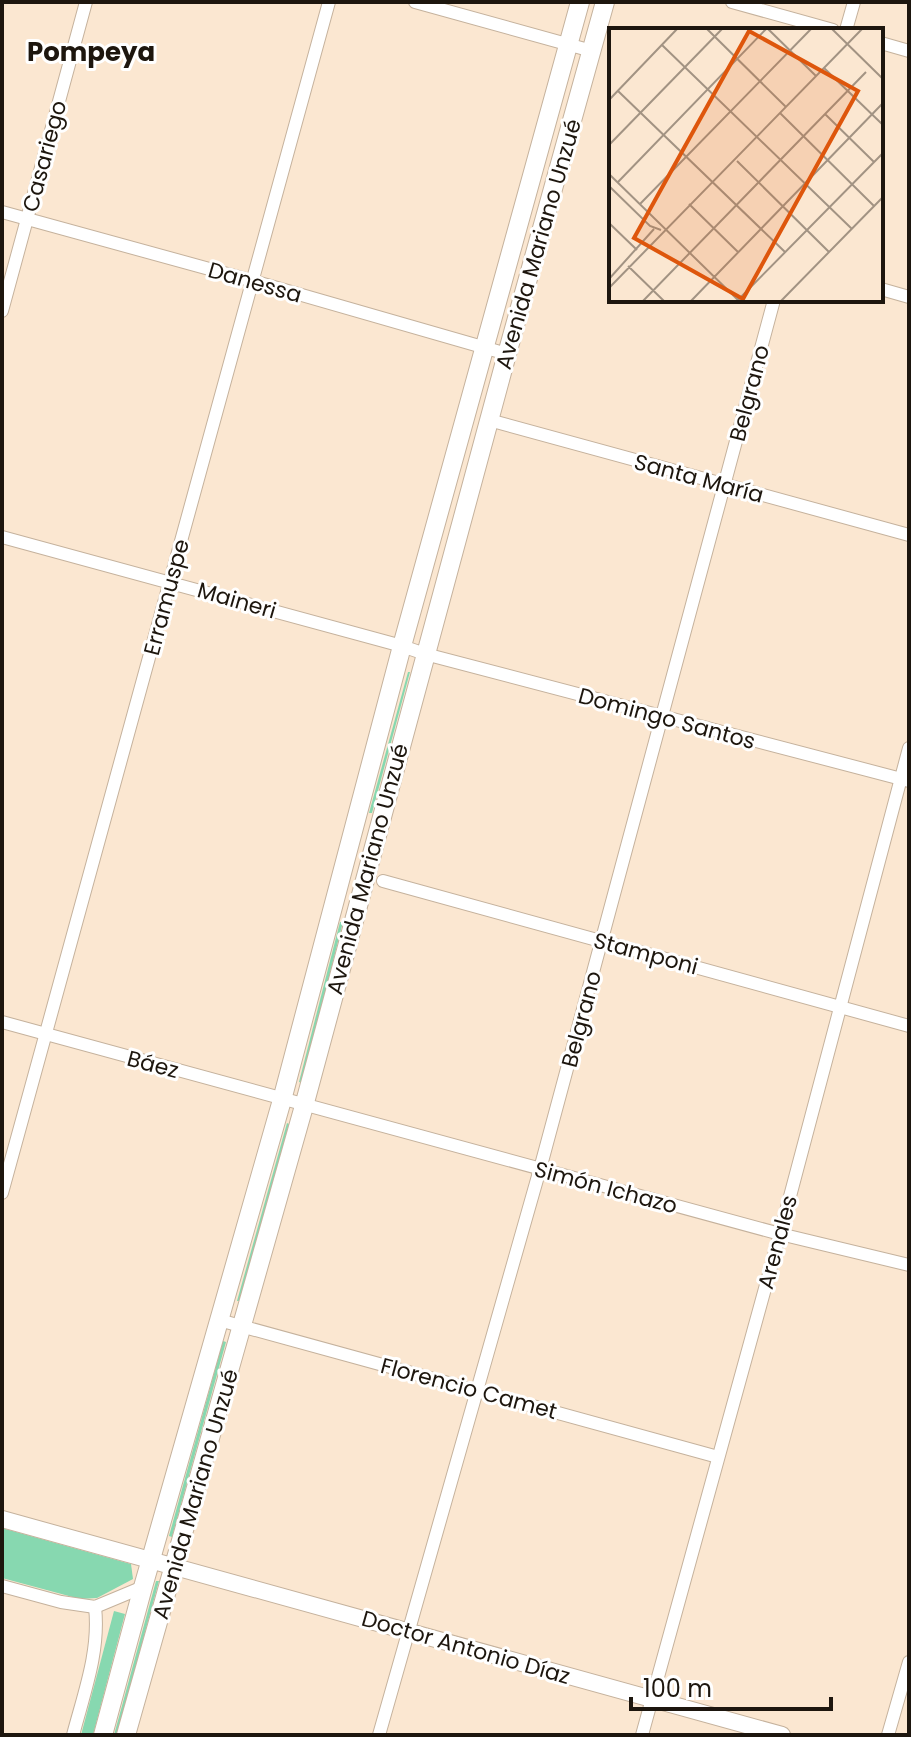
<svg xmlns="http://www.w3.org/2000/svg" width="911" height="1737" viewBox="0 0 911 1737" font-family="Poppins,sans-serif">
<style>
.green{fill:#87d8b0}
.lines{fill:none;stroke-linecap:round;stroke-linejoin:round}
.minor-casing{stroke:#c5b29d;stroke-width:14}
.tertiary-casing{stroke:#c5b29d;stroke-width:18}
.secondary-casing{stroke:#c5b29d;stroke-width:20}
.minor{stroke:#fff;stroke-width:12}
.tertiary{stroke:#fff;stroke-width:16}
.secondary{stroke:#fff;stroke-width:18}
.labels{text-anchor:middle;stroke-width:6;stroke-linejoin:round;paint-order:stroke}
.street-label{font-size:22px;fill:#1d160e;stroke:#fff}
.quarter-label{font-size:26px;font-weight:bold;fill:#1d160e;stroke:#fff}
.inset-road{fill:none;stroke:#a29383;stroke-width:2}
.view{fill:#de560c;fill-opacity:0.15;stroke:#de560c;stroke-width:4}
.inset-edge{fill:none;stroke:#1d160e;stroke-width:4}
</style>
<rect width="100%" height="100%" fill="#fbe7d1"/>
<!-- green -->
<g class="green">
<path d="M408 672H410L372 813H369Z"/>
<path d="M340 922H343L302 1083 299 1082Z"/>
<path d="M287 1123 289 1124 240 1301H237Z"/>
<path d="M223 1341 226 1342 172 1537 169 1536Z"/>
<path d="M2 1528 131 1564 133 1579 97 1598 80 1599 2 1578Z"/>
<path d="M156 1581H159L117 1735H114Z"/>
<path d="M114 1611 125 1614 93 1735H81Z"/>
</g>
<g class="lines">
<!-- minor casing -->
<g class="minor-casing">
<g id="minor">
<path d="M415 2 592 51"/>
<path d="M732 2 833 30"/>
<path d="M846 30 854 2"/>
<path d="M881 43 909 51"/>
<path d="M2 212 253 281 507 354"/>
<path d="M881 289 909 297"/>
<path d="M2 311 86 2"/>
<path d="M489 420 909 535"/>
<path d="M2 537 402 646 425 654 909 781"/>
<path d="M383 881 909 1026"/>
<path d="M2 1022 780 1234 909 1265"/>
<path d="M2 1193 329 2"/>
<path d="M219 1320 718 1457"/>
<path d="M2 1586 61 1602 95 1607 143 1587"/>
<path d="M73 1735C84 1693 100 1651 95 1607"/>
<path d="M379 1735 540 1169 774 300"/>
<path d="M642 1735 780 1234 909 748"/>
<path d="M888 1735 909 1662"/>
</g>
</g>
<!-- tertiary casing -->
<g class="tertiary-casing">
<path id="tertiary" d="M2 1519 782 1735"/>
</g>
<!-- secondary casing -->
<g class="secondary-casing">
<g id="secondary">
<path d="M103 1735 143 1587 282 1100 402 646 580 2"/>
<path d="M126 1735 304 1106 507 354 605 2"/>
</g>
</g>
<!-- minor -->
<use href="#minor" class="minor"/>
<!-- tertiary -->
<use href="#tertiary" class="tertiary"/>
<!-- secondary -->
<use href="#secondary" class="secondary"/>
</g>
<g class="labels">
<!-- street labels -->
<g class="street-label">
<text transform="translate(44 156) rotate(-75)" y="8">Casariego</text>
<text transform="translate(538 244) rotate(-74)" y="8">Avenida Mariano Unzué</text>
<text transform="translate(255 282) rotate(16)" y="8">Danessa</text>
<text transform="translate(749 393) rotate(-75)" y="8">Belgrano</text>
<text transform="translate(699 478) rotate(15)" y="8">Santa María</text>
<text transform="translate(166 597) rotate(-75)" y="8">Erramuspe</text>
<text transform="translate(237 600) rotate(16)" y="8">Maineri</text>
<text transform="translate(667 718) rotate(15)" y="8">Domingo Santos</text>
<text transform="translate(367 869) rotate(-75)" y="8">Avenida Mariano Unzué</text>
<text transform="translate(646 953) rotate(15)" y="8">Stamponi</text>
<text transform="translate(581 1019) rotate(-75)" y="8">Belgrano</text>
<text transform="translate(153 1064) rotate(15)" y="8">Báez</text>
<text transform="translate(606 1187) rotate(15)" y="8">Simón Ichazo</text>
<text transform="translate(777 1242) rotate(-75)" y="8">Arenales</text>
<text transform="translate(469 1388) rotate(15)" y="8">Florencio Camet</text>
<text transform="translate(195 1494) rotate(-74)" y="8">Avenida Mariano Unzué</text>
<text transform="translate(466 1647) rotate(16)" y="8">Doctor Antonio Díaz</text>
</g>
<!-- quarter labels -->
<g class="quarter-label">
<text x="91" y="61">Pompeya</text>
</g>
</g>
<!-- overview -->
<g transform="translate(609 28)">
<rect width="274" height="274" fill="#fbe7d1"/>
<path class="inset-road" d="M97 0 177 79M222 0 274 51M53 17 243 201M215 40 274 97M9 63 176 224M0 72 69 0M171 85 265 178M216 86 265 134M0 117 114 0M128 133 220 224M0 146 130 273M9 154 158 0 207 48M0 158 41 198 52 202M31 176 203 0M80 176 129 224M0 195 28 222M19 238 56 274M0 251 45 201M0 260 254 0M33 274 257 44M81 274 274 75M127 274 274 125M171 274 274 169"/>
<path class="view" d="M140 3 249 63 134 271 25 210Z"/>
<rect width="274" height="274" class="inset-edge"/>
</g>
<!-- border -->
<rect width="911" height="1737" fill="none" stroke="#1d160e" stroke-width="8"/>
<!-- scale -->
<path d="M631 1697v12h200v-12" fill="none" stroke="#1d160e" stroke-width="4"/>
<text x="643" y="1697" font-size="24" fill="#1d160e" stroke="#ffffff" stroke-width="6" paint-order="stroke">100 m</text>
</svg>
